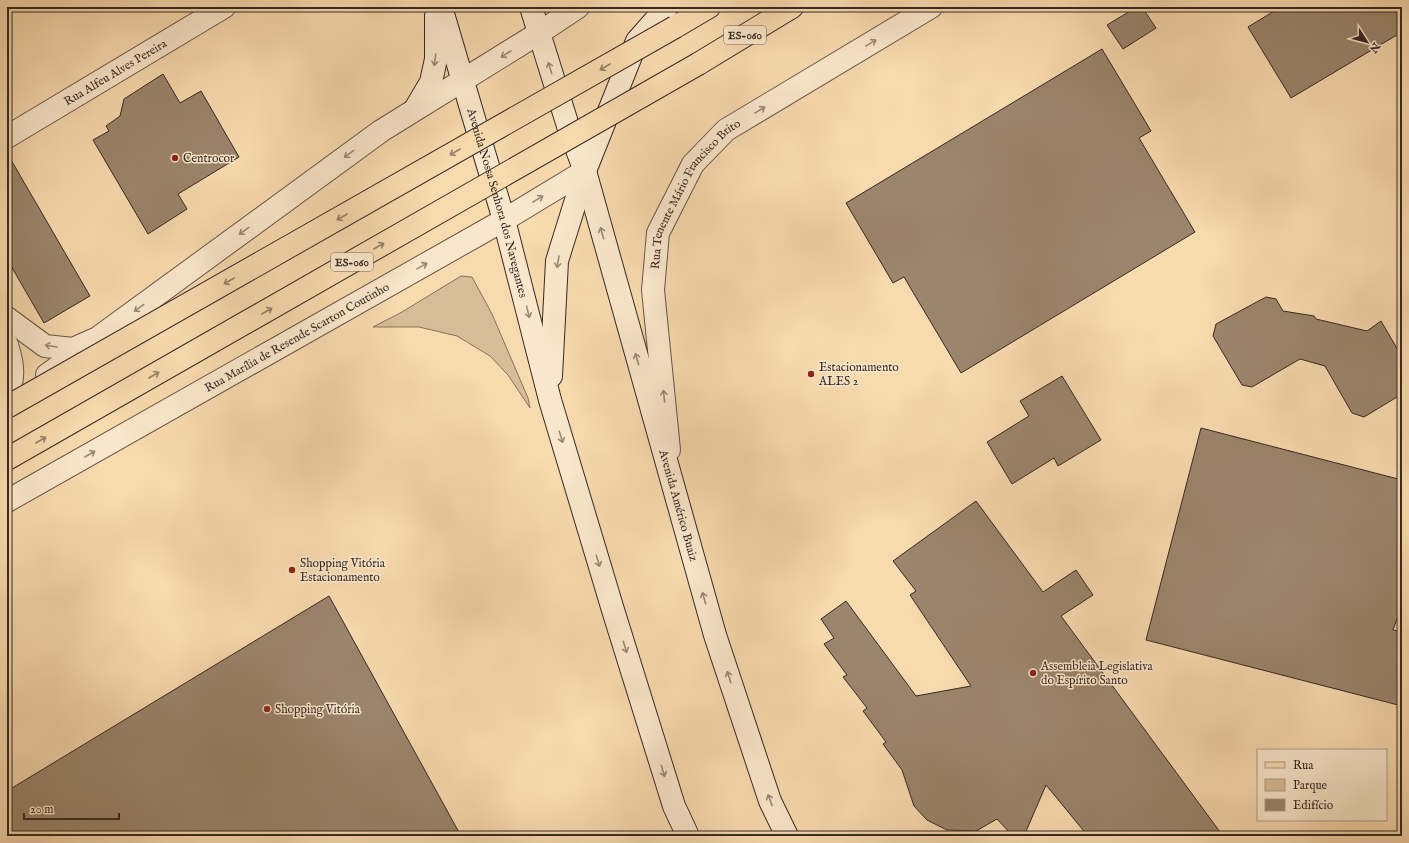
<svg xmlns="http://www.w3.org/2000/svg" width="1409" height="843" viewBox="0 0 1409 843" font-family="'IM FELL English',serif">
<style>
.green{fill:#d7bc97;stroke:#86725e}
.building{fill:#9b856c;stroke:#362924}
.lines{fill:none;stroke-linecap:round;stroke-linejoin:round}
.minor-casing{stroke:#665547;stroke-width:24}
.tertiary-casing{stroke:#665547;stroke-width:24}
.secondary-casing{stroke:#362924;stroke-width:24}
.primary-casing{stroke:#362924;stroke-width:24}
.minor{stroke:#fae7cb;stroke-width:22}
.tertiary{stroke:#fae7cb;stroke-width:22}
.secondary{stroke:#fae7cb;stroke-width:22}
.primary{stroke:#f8daaf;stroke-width:22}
.primary-bridge-casing{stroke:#362924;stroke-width:24;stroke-linecap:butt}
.primary-bridge{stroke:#f8daaf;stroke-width:22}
.oneway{stroke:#988878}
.oneway2{stroke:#97826a}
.poi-dot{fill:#8f2418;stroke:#fae7cb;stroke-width:1.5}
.labels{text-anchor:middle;stroke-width:3;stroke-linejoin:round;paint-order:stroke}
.shield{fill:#fae7cb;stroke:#716256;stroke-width:1}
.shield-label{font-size:11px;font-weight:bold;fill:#362924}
.street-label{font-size:12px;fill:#362924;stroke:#fae7cb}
.poi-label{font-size:12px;fill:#362924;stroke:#fae7cb;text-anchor:start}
</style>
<rect width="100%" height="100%" fill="#f8daaf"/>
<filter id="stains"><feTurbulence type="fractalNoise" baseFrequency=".005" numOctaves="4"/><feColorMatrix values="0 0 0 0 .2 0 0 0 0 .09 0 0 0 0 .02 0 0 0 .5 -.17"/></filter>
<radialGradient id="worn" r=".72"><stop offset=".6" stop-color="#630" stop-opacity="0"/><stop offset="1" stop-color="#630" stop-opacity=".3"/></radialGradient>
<!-- green -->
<path class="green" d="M461 276 472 277 492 314 528 398 530 408 508 375 490 356 457 336 419 327H373L402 312Z"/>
<!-- building -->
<g class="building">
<path d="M1137 7H1142L1156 28 1123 49 1107 25Z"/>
<path d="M1281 7H1402V32L1291 98 1248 27Z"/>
<path d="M1102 49 1151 131 1139 138 1195 232 961 373 904 277 893 283 846 203Z"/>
<path d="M163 74 180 103 201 91 239 157 178 194 187 209 148 234 93 140 109 131 106 126 120 116 124 99Z"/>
<path d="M7 153 90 296 44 323 7 259Z"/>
<path d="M1266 297 1276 299 1283 311 1314 316 1316 319 1367 331 1381 321 1402 357V394L1364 417 1352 413 1325 366 1300 359 1252 387 1242 385 1213 336 1216 324Z"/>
<path d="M1062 376 1101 440 1058 466 1054 458 1012 484 987 442 1029 416 1020 401Z"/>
<path d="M1201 428 1402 480V605L1393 630 1402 632V706L1146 640Z"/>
<path d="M976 501 1043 592 1076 570 1093 595 1061 616 1223 836H1088L1046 785 1024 836H1013L997 819 976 831 947 830 927 820 914 806 902 770 883 744 886 742 863 711 867 708 843 677 847 675 824 644 834 638 821 619 846 601 916 696 971 686 910 595 916 591 893 561Z"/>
<path d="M329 596 461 836H7V791Z"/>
</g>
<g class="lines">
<!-- minor casing -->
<g class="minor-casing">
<g id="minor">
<path id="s1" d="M7 137 224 7"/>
<path d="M7 318 45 346 73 349 93 340"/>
<path d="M7 345C12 360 16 379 7 393"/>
</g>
</g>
<!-- tertiary casing -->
<g class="tertiary-casing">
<g id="tertiary">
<path d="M47 375 381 131 539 33 578 7"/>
<path id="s2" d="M669 450 653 290 658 233 693 164 726 130 931 7"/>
<path id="s3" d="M7 501 504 220 585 171"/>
</g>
</g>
<!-- secondary casing -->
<g class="secondary-casing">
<g id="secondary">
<path id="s4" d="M441 7 504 220 550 400 613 610 674 806 688 836"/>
<path id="s5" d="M531 7 568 126 585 171 715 635 770 801 787 836"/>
<path d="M415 109 431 82 436 59V16"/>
<path d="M551 376 557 261 585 171 637 41 667 7"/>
</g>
</g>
<!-- primary casing -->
<g class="primary-casing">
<g id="primary">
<path d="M675 27 709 7"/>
<path d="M698 64 792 7"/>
</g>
</g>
<!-- minor -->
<use href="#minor" class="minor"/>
<!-- tertiary -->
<use href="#tertiary" class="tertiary"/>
<!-- secondary -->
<use href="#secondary" class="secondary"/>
<!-- primary -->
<use href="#primary" class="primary"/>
<!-- primary-bridge casing -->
<g class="primary-bridge-casing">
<g id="primary-bridge">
<path d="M7 407 675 27"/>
<path d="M7 459 698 64"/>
</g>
</g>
<!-- primary-bridge -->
<use href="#primary-bridge" class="primary-bridge"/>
</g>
<!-- one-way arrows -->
<defs><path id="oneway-shaft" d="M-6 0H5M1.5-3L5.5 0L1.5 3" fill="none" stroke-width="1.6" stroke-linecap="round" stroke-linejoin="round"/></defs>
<g class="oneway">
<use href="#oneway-shaft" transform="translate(871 43) rotate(-31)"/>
<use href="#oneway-shaft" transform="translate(506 54) rotate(148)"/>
<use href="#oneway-shaft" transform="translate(435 60) rotate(97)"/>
<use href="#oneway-shaft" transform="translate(550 68) rotate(-108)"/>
<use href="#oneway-shaft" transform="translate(760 110) rotate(-31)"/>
<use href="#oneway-shaft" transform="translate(349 154) rotate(144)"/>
<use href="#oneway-shaft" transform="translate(538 199) rotate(-31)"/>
<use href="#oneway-shaft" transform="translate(244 231) rotate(144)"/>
<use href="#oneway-shaft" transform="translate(602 233) rotate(-106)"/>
<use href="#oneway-shaft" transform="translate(558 262) rotate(99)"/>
<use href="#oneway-shaft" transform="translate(422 266) rotate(-29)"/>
<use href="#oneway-shaft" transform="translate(139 308) rotate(144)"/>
<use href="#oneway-shaft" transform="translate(528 312) rotate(76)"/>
<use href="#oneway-shaft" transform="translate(51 346) rotate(-171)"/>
<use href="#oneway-shaft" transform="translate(637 359) rotate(-106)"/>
<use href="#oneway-shaft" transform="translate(664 396) rotate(-96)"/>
<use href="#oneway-shaft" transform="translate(561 437) rotate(73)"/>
<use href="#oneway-shaft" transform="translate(90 454) rotate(-30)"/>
<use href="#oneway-shaft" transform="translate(598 561) rotate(73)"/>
<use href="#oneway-shaft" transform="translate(704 598) rotate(-106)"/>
<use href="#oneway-shaft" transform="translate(625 647) rotate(73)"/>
<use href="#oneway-shaft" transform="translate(729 677) rotate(-108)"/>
<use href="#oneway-shaft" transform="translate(663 771) rotate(73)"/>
<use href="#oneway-shaft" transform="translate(770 800) rotate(-111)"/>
</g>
<g class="oneway2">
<use href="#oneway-shaft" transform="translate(605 67) rotate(150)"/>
<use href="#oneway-shaft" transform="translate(455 152) rotate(150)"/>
<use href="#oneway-shaft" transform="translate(342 217) rotate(150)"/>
<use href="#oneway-shaft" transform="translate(379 246) rotate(-30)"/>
<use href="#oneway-shaft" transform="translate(229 281) rotate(150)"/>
<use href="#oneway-shaft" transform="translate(267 311) rotate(-30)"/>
<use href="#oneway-shaft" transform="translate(154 375) rotate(-30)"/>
<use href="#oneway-shaft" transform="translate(41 440) rotate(-30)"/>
</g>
<!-- markers -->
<g class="poi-dot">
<circle cx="175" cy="158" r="4"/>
<circle cx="811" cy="374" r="4"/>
<circle cx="292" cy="570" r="4"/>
<circle cx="1033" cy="673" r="4"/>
<circle cx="267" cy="709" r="4"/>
</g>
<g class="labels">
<!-- shield labels -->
<g class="shield">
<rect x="724" y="26" width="42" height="18" rx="3"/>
<rect x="331" y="253" width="42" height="18" rx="3"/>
</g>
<g class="shield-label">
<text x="745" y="39">ES-060</text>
<text x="352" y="266">ES-060</text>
</g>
<!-- street labels -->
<g class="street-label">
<text dy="4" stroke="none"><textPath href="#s1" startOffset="126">Rua Alfeu Alves Pereira</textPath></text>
<text dy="4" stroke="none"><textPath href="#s2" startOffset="270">Rua Tenente Mário Francisco Brito</textPath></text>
<text dy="4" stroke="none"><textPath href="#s4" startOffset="204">Avenida Nossa Senhora dos Navegantes</textPath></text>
<text dy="4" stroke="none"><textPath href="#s3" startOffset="333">Rua Marília de Resende Scarton Coutinho</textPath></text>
<text dy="4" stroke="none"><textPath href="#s5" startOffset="520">Avenida Américo Buaiz</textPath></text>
</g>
<!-- poi labels -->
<g class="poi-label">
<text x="183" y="162">Centrocor</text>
<text x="819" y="371">Estacionamento<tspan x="819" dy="14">ALES 2</tspan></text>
<text x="300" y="567">Shopping Vitória<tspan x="300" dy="14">Estacionamento</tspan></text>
<text x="1041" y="670">Assembleia Legislativa<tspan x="1041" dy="14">do Espírito Santo</tspan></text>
<text x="275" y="713">Shopping Vitória</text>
</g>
</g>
<!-- margin -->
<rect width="1409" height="843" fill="none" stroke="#f8daaf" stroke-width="24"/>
<rect x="8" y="8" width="1393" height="827" fill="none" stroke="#362924" stroke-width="2"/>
<rect x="12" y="12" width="1385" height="819" fill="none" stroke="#362924"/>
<!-- legend -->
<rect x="1257" y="749" width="130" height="72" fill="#fae7cb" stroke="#ac9b88"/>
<rect x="1265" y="762" width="20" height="6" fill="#f8daaf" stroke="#ac9b88"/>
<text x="1293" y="769" font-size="12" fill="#362924">Rua</text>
<rect x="1265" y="779" width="20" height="12" fill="#d7bc97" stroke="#ac9b88"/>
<text x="1293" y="789" font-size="12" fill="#362924">Parque</text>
<rect x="1265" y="799" width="20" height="12" fill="#9b856c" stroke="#ac9b88"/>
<text x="1293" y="809" font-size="12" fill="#362924">Edifício</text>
<!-- north arrow -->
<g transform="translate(1367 42) rotate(126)" stroke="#fae7cb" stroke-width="3" paint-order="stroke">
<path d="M0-3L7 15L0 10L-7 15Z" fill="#362924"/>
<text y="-6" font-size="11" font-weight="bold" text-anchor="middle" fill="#362924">N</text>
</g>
<!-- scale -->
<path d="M24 813v6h95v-6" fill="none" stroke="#362924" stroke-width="2"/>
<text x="30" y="813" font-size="12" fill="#362924" stroke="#fae7cb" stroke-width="3" paint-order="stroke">20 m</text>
<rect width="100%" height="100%" filter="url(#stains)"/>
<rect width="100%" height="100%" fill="url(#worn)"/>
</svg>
